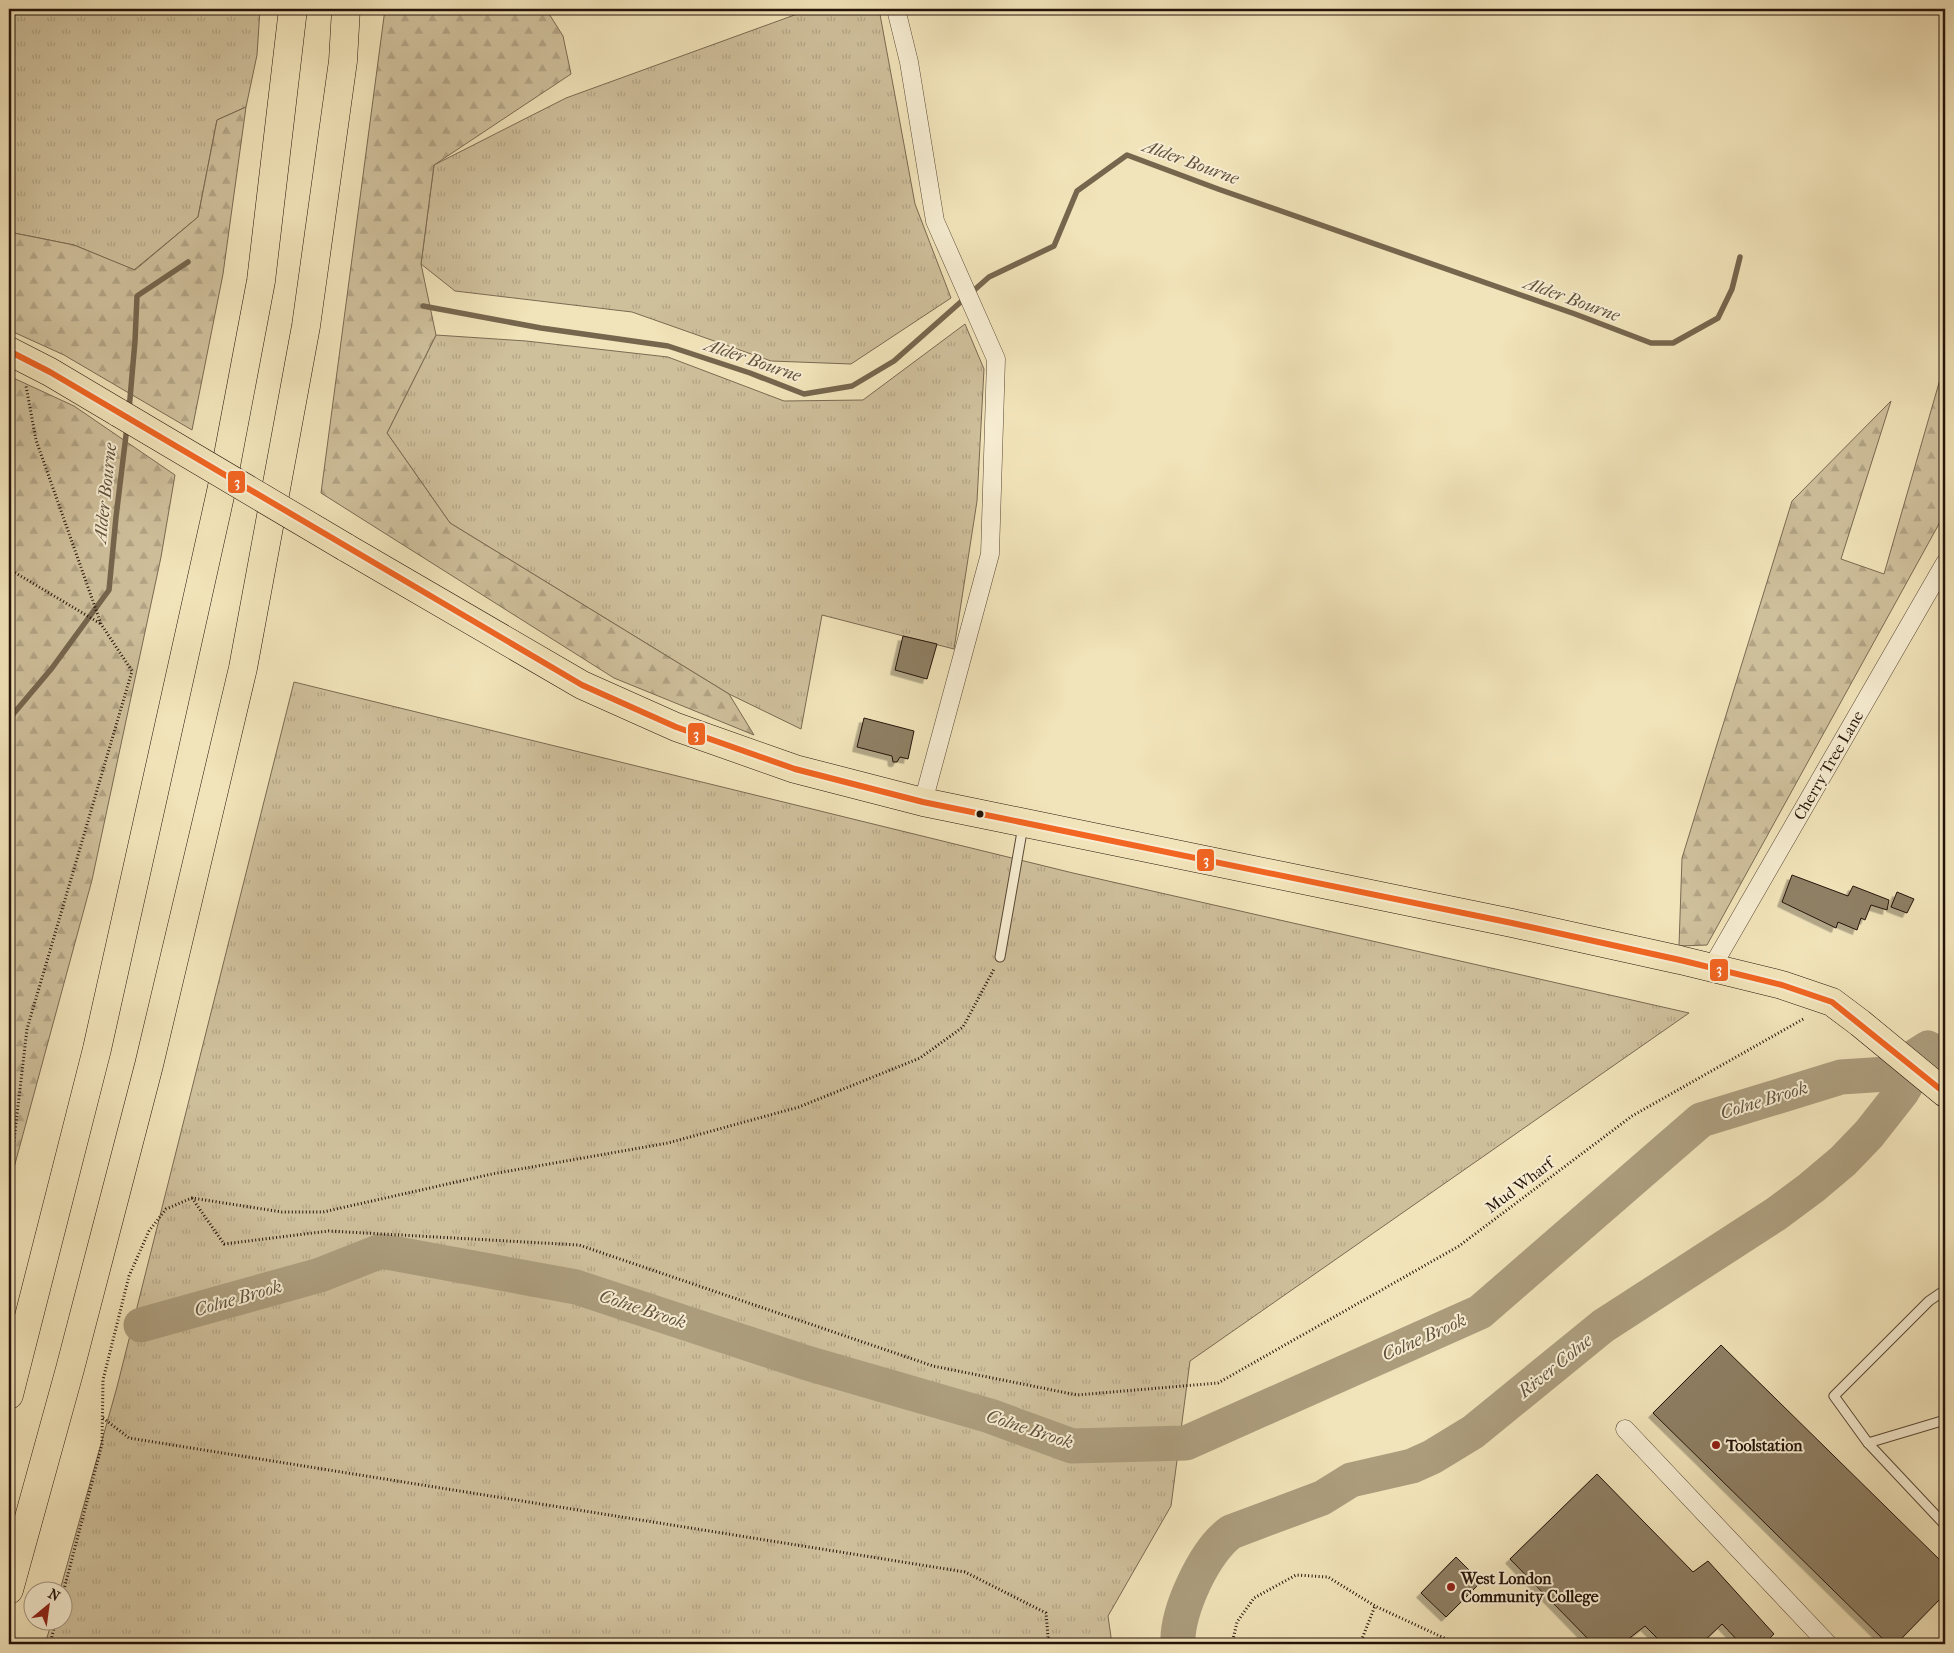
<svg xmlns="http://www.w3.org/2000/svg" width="1954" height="1653" viewBox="0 0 1954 1653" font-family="'IM FELL French Canon',serif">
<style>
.grass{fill:url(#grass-tufts);stroke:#7a6a52}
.forest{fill:url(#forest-firs);stroke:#7a6a52}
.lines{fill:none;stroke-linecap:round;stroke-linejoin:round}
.stream{stroke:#76664e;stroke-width:5.5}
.river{stroke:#ac9d7d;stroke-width:35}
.building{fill:#8f8065;stroke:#241308;filter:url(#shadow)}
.lane-casing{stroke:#584734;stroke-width:11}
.street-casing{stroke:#584734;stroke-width:19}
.primary-casing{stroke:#241308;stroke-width:29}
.highway-casing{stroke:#241308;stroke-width:29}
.path{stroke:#241308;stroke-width:3;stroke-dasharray:1 2.5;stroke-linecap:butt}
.lane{stroke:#f7edd2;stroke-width:9}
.street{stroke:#f7edd2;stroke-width:18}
.primary{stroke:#f2e4ba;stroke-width:28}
.highway{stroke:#f2e4ba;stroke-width:28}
.primary-bridge-casing{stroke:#241308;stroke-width:29;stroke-linecap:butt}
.primary-bridge{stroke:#f2e4ba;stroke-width:28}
.bus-1-casing{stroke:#f7edd2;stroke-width:10}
.bus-1{stroke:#f26522;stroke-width:6}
.bus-dot{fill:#241308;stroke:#f7edd2;stroke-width:2}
.poi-dot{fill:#8f2418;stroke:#f7edd2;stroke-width:2}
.labels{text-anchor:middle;stroke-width:4;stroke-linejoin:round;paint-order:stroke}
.street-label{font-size:16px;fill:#241308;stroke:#f7edd2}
.poi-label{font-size:16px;font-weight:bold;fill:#241308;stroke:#f7edd2;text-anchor:start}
.water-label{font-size:18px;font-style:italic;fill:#61513d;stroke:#f7edd2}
.line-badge{stroke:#f7edd2;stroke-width:2}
.badge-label{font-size:14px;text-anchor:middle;font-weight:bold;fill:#fff}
</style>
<defs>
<pattern id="grass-tufts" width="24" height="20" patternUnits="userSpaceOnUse" patternTransform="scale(1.25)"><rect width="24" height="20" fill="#cfc09c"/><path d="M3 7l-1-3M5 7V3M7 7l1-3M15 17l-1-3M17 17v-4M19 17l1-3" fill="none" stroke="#b2a485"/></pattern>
<pattern id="forest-firs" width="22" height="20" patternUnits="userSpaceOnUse" patternTransform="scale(1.25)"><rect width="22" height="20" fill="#cfc09c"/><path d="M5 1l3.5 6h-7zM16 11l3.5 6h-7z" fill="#b2a485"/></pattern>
<filter id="shadow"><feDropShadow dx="-4.5" dy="4.5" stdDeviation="0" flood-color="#0004"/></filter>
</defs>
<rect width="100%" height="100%" fill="#f2e4ba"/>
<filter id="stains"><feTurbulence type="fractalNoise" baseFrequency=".004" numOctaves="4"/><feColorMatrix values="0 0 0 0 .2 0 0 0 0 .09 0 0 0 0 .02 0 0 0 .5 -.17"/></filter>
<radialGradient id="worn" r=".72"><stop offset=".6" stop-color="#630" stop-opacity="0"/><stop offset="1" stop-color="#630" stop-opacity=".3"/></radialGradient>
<!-- grass -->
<g class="grass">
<path d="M9 9H260L257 55 246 107 217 120 198 217 134 270 74 245 9 232Z"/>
<path d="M811 9H879L915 204 951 298 851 364 771 361 632 312 455 291 421 264 434 165 566 98Z"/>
<path d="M965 324 984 369 977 501 954 649 822 615 801 729 729 694 450 523 387 433 436 335 526 341 668 357 784 401 863 400Z"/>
<path d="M294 682 1073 873 1689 1013 1190 1361 1171 1506 1108 1616 1112 1644H45L52 1621 62 1620V1590H60L117 1387Z"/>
</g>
<!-- forest -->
<g class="forest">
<path d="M385 9H546L563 36 571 74 434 165 421 264 436 335 387 433 450 523 729 694 754 735 614 678 321 493Z"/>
<path d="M246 107 223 274 192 430 64 355 9 330V232L74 245 135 270 198 217 217 120Z"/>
<path d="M1945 362V513L1707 945 1679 946 1682 858 1792 501 1891 401 1841 559 1884 574Z"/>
<path d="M9 376 74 406 175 475 161 557 92 880 9 1186Z"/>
</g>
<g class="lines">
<!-- stream -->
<g class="stream">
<path d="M423 306 541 328 668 346 750 373 804 394 852 386 894 361 989 277 1054 246 1077 191 1127 155 1218 189 1575 314 1651 343H1673L1718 318 1732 289 1740 257"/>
<path d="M129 410 135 341 137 296 188 262"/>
<path d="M9 719 52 668 109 590 116 517 127 427"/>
</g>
<!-- river -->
<g class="river">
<path d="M141 1325 320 1275 381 1251 576 1287 807 1363 990 1416 1072 1446 1186 1443 1480 1312 1701 1120 1841 1077 1887 1074 1928 1048 1945 1058"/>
<path d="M1178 1644C1176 1612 1205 1550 1231 1532L1322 1498 1351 1480 1412 1466 1432 1457 1473 1432 1603 1326 1776 1214 1811 1188 1843 1161 1869 1134 1902 1092 1924 1054"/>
</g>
</g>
<!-- building -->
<g class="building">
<path d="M903 636 937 644 927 679 895 670Z"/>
<path d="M864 718 914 731 908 759 900 757 897 762H893L892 756 857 747Z"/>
<path d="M1792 875 1848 896 1853 886 1889 900 1887 910 1871 905 1865 920 1861 918 1857 930 1838 922 1836 928 1782 902Z"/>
<path d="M1897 892 1914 899 1907 913 1891 907Z"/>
<path d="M1721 1345 1945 1565V1594L1896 1644H1888L1653 1413Z"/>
<path d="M1597 1474 1693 1572 1708 1561 1774 1634 1764 1644H1741L1722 1624 1701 1644H1663L1645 1626 1622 1644H1593L1510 1559Z"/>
<path d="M1456 1557 1481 1582 1446 1617 1421 1593Z"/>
<path d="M1363 1640 1412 1642V1644H1363Z"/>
</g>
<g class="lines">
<!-- lane casing -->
<g class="lane-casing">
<g id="lane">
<path d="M1000 957 1023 826"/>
<path d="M1945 1290 1929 1301 1834 1396 1868 1443 1945 1525"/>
<path d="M1868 1443 1945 1420"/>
</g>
</g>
<!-- street casing -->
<g class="street-casing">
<g id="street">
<path d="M896 9 909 62 935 221 996 359 990 554 923 802"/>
<path d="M1712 967 1945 563"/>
<path d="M1625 1429 1828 1644"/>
</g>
</g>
<!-- primary casing -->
<g class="primary-casing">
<g id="primary">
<path d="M9 351 50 372 119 413"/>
<path d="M345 547 582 685 676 727 795 769 923 802 1512 923 1680 960 1782 985 1832 1002 1860 1023 1945 1093"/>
</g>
</g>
<!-- highway casing -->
<g class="highway-casing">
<g id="highway">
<path d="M9 1395 97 1049 222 487 261 281 293 9"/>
<path d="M9 1590 70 1369 149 1065 243 668 306 326 343 61 346 9"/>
</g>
</g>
<!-- path -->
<g class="path">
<path d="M9 569 101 624"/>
<path d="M9 1183 27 1029 132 671 101 624 36 440 26 386"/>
<path d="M192 1198 224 1244 329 1231 579 1245 933 1366 1077 1395 1218 1383 1459 1246 1632 1116 1805 1018"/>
<path d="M103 1418 129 1438 965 1572 1046 1613 1048 1637 1044 1644"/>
<path d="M62 1597 102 1444 103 1380 129 1276 149 1231 166 1209 192 1198 282 1212H323L492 1174 668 1143 799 1107 920 1058 963 1027 994 969"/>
<path d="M50 1644 56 1620"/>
<path d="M1232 1644 1237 1622 1254 1598 1296 1575 1328 1577 1375 1606 1457 1644"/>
<path d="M1360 1644 1375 1606"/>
</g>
<!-- lane -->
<use href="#lane" class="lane"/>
<!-- street -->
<use href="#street" class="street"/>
<!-- primary -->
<use href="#primary" class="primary"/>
<!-- highway -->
<use href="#highway" class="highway"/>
<!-- primary-bridge casing -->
<g class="primary-bridge-casing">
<path id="primary-bridge" d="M119 413 345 547"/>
</g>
<!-- primary-bridge -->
<use href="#primary-bridge" class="primary-bridge"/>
<!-- bus-1 casing -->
<g class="bus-1-casing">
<path id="bus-1" d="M9 351 50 372 582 685 676 727 795 769 923 802 1512 923 1680 960 1782 985 1832 1002 1945 1093"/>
</g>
<!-- bus-1 -->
<use href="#bus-1" class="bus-1"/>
</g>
<!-- markers -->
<circle class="bus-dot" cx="980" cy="814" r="4.5"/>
<g class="poi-dot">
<circle cx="1716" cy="1445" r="5"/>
<circle cx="1451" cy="1587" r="5"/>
</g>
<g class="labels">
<!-- street labels -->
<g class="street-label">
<text transform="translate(1828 765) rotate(-60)" y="6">Cherry Tree Lane</text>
<text transform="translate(1519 1185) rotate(-37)" y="6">Mud Wharf</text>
</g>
<!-- poi labels -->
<g class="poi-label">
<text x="1726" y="1451">Toolstation</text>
<text x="1461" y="1584">West London<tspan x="1461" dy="18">Community College</tspan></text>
</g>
<!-- water labels -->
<g class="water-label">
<text transform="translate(1191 162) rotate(20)" y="6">Alder Bourne</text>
<text transform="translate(1572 299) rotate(20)" y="6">Alder Bourne</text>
<text transform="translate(753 360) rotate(19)" y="6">Alder Bourne</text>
<text transform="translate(105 493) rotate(-84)" y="6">Alder Bourne</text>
<text transform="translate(1764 1100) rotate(-17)" y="6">Colne Brook</text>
<text transform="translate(238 1298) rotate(-16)" y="6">Colne Brook</text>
<text transform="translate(643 1309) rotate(18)" y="6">Colne Brook</text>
<text transform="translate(1424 1337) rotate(-24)" y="6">Colne Brook</text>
<text transform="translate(1555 1366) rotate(-39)" y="6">River Colne</text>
<text transform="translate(1030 1429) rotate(18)" y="6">Colne Brook</text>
</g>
</g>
<g class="line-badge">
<rect x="227" y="470" width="19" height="24" rx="5" fill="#f26522"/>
<rect x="687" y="722" width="19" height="24" rx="5" fill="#f26522"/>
<rect x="1196" y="848" width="19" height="24" rx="5" fill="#f26522"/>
<rect x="1709" y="958" width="20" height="24" rx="5" fill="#f26522"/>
</g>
<g class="badge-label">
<text x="237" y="487">3</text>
<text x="696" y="739">3</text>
<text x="1206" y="865">3</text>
<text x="1719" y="974">3</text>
</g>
<!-- margin -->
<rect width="1954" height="1653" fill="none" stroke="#f2e4ba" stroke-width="30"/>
<rect x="10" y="10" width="1934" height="1633" fill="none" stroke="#241308" stroke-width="2.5"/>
<rect x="15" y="15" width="1924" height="1623" fill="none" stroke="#241308"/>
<!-- north arrow -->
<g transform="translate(48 1606) rotate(29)"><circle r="24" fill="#f7edd2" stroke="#a39681"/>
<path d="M0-4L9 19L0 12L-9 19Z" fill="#8f2418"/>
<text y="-8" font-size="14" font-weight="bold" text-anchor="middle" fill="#241308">N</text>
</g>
<rect width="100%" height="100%" filter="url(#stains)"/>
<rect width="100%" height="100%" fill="url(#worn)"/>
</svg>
